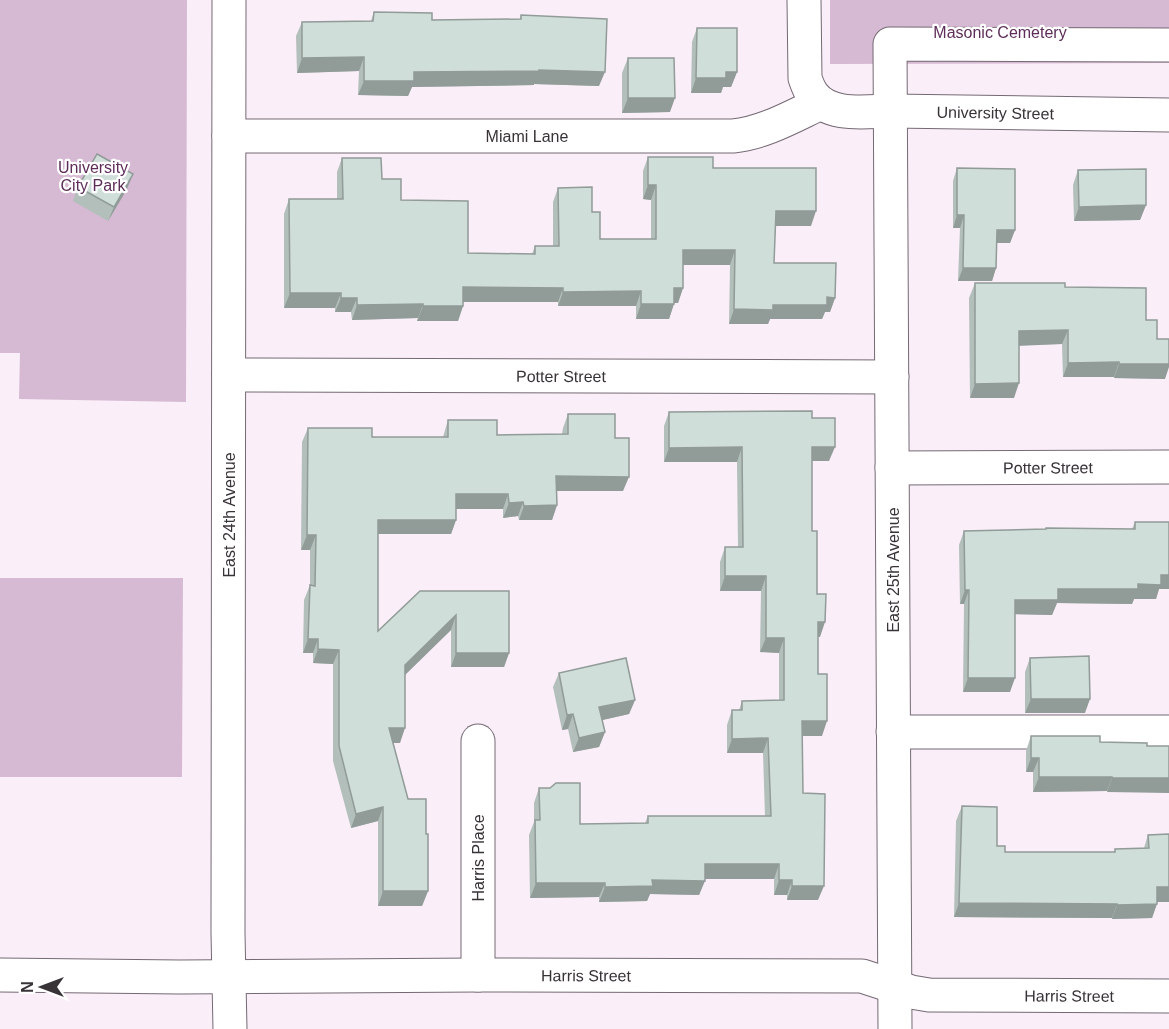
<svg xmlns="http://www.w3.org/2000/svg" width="1169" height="1029" viewBox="0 0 1169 1029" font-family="Arial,sans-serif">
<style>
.green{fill:#d6b9d2}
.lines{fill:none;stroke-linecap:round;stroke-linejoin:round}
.minor-casing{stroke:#746a73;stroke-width:35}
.minor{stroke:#fff;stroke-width:33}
.wall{fill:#b2bfbb}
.shaded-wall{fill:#919b98}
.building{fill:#cfded9;stroke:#919b98;stroke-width:1.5}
.labels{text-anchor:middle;stroke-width:4.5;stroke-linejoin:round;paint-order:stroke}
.park-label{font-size:16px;fill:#5d2e59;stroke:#fff}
.street-label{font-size:16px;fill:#383337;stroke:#fff}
</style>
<rect width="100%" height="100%" fill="#faeef8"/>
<!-- green -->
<g class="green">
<path d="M0 0H187L186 402 19 399 20 353H0Z"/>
<path d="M830 0H1169V63L830 64Z"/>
<path d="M0 578H183L182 777H0Z"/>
</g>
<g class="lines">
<!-- minor casing -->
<g class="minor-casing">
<g id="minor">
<path d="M229 0 228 933 230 1029"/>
<path id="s1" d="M804 0 805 78C807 84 809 90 813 95 830 118 867 111 891 111L1169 115"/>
<path id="s2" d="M229 136H733C764 133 793 116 821 103"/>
<path id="s3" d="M229 375 892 377"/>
<path id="s4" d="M892 468 1169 467"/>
<path d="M893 732H1169"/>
<path d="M478 741V975"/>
<path id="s5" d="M0 975 180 977 478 975 862 976 911 992 929 995 1169 996"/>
<path d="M895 1029 890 44 1169 45"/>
</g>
</g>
<!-- minor -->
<use href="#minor" class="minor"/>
</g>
<!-- wall -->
<g class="wall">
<path d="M374 12 432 20 520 19 521 15 599 86 534 84V85L412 87 408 96 358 95 359 71 297 73 296 36 302 22 371 21Z"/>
<path d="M697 28 737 72 731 87H723L721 93H691L692 42Z"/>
<path d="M628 58 670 112 622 113V73Z"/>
<path d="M648 157 713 168 811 226H775L774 263 835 298 830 312H825L822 319H770L768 324H729L730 265H683V288L678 303H674L669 319H636V306H558V302H463V306L458 321H417L418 318 352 320 351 312H335V308H284V214L289 199H337V172L342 158 382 179 401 200 468 253 532 254 535 246H553V202L558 188 592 212 600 239H651V200L643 199V171Z"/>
<path d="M957 168 1015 230 1010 243H997L996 268 992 281H958L960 228H953V181Z"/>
<path d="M1078 170 1146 205 1140 220 1074 221 1073 185Z"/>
<path d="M78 187 127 189 108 221 73 201Z"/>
<path d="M975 283 1146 320 1157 339 1165 379 1114 378V377H1063L1062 344 1019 345 1014 398H970L969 298Z"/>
<path d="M669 412 812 418 829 461H812V531L820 637H818V674L822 736H802L803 793 818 900H787V895H774V879H705L699 895 650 894 647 901 599 902V897L530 898 529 835 534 822V803L539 788 580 824 645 823 648 816H765L763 753H727V725L732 710H739L742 701 779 700V653L760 652 761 591H720V562L725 547H738L737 462H664V426Z"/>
<path d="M568 414 615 438 623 491H557V505L552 520H519L518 516 503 518V509H456V520L451 534H378V631L420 591 509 653 504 667H451V630L405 674 400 743H393L428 891 422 906H378V821L351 828 333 761V664L313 663V653H303L304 600 310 585V550H301L302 442 308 428 372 437H443L448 420 497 435 562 434 563 428Z"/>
<path d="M1135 522 1169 589H1159L1156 599H1134L1132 604 1057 603 1052 615 1015 614 1010 692H963L964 604H960L959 545 964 531 1132 529Z"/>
<path d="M1030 658 1085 713H1025V672Z"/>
<path d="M559 673 635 700 629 714 602 720 605 732 599 747 573 752 568 729 562 730 553 687Z"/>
<path d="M1031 736 1100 742 1147 743 1107 792V791L1033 792V772H1026V751Z"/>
<path d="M962 806 997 846 1005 852H1114L1115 849 1144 848 1148 835 1157 902 1152 918 1112 919V918L954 917 956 821Z"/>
</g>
<!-- shaded-wall -->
<g class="shaded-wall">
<path d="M364 57 359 71 297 73 302 58Z"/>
<path d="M539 70 605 72 599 86 534 84V85L412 87 408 96 358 95 364 81 414 72Z"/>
<path d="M726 72H737L731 87H723L721 93H691L696 78Z"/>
<path d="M628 98H675L670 112 622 113Z"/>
<path d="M133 174 127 189 108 221 114 207Z"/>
<path d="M648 185H656L651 200 643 199Z"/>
<path d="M1146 205 1140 220 1074 221 1079 207Z"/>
<path d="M776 211H816L811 226H770Z"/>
<path d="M957 215H964L960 228H953Z"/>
<path d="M997 230H1015L1010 243H992Z"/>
<path d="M683 250H735L730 265H678Z"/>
<path d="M963 268H996L992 281H958Z"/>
<path d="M463 287 563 288 558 302H458Z"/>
<path d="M674 288H683L678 303H669Z"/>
<path d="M641 291 636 306H558L563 292Z"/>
<path d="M290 293H341L335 308H284Z"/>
<path d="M827 297 835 298 830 312H825L822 319H770L768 324H729L734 309Z"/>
<path d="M341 298H357L351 312H335Z"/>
<path d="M423 304 418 318 352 320 357 305Z"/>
<path d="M641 304H674L669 319H636Z"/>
<path d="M423 306H463L458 321H417Z"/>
<path d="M1068 330 1062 344 1014 346 1019 331Z"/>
<path d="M1119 362 1114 377H1063L1068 363Z"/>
<path d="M1119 364H1169V367L1165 379 1114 378Z"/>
<path d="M1019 383 1014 398H970L975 384Z"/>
<path d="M742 447 737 462H664L669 448Z"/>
<path d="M812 447H835L829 461H807Z"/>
<path d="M556 476 629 477 623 491H551Z"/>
<path d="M456 494H508L503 509H451Z"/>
<path d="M523 502 518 516 503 518 509 503Z"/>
<path d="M557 505 552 520H519L524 506Z"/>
<path d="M378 520H456L451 534H372Z"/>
<path d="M307 535H316L310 550H301Z"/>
<path d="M1161 575H1169V589H1159L1156 599H1134L1132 604 1057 603 1052 615 1010 614 1015 600 1058 589 1138 584Z"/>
<path d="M725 576H766L761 591H720Z"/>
<path d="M965 590H969L964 604H960Z"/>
<path d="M456 615 451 630 400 680 405 665Z"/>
<path d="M818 622H825L820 637 813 636Z"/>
<path d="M766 638H784L779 653 760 652Z"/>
<path d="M308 639H318L313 653H303Z"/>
<path d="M318 649 339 650 333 664 313 663Z"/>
<path d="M456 653H509L504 667H451Z"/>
<path d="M968 678H1015L1010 692H963Z"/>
<path d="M1031 699H1090L1085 713H1025Z"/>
<path d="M635 700 629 714 594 722 599 707Z"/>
<path d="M573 714 568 729 562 730 567 715Z"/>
<path d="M802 721H827L822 736H797Z"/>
<path d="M389 728H405L400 743H384Z"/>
<path d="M605 732 599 747 573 752 579 738Z"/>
<path d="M768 738 763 753H727L732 739Z"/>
<path d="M1031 758H1039L1033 772H1026Z"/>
<path d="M1039 777H1112L1107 791 1033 792Z"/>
<path d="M1112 778H1169V793L1107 792Z"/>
<path d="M383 807 378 821 351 828 356 814Z"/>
<path d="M705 864H779L774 879H699Z"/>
<path d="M652 880 705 881 699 895 650 894 647 901 599 902 605 887Z"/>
<path d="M779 880H792L787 895H774Z"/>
<path d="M536 883H605L599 897 530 898Z"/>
<path d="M792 886H824L818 900H787Z"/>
<path d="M1157 887H1169V902H1151Z"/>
<path d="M383 891H428L422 906H378Z"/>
<path d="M959 903 1117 904 1112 918 954 917Z"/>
<path d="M1157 904 1152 918 1112 919 1117 905Z"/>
</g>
<!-- building -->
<g class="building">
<path d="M374 12 432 13V20L521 19V15L607 19 605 72 539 70V71L414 72V81H364V57L302 58V22L373 21Z"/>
<path d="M697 28H737V72H726V78H696Z"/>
<path d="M628 58H674L675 98H628Z"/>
<path d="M97 154 133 174 114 207 78 187Z"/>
<path d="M648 157H713V168H816V211H776L774 263H836L835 298 827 297V305H773V310L734 309 735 250H683V288H674V304H641V291L563 292V288L463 287V306H423V304L357 305V298H341V293H290L289 199H343L342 158H381L382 179H401V200L468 201V253L535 254V246H559L558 188 592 187V212H600V239H656V185H648Z"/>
<path d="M957 168 1015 169V230H997L996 268H963L964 215H957Z"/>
<path d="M1146 169V205L1079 207 1078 170Z"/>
<path d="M975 283H1065V287L1146 288V320H1157V339H1169V364H1119V362L1068 363V330L1019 331V383L975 384Z"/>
<path d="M812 411V418H835V447H812V531H817V594H826L825 622H818V674H827V721H802L803 793 825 794 824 886H792V880H779V864H705V881L652 880 653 886 605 887V883H536L535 820H540L539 788H550L556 783H580V824L648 823V816H771L768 738 732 739V710H742V701L784 700V638H766V576H725V547H743L742 447 669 448V412Z"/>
<path d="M568 414H615V438H629V477L556 476 557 505 524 506 523 502 509 503 508 494H456V520H378V631L420 591H509V653H456V615L405 665V728H389L408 799H426V834H428V891H383V807L356 814 339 746V650L318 649V639H308L310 585 315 586 316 535H307L308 428H372V437H448V420H497V435L568 434Z"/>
<path d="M1135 522H1169V575H1161V585L1138 584V589H1058V600H1015V678H968L969 590H965L964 531 1046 529V528L1135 529Z"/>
<path d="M1089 656 1090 699H1031L1030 658Z"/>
<path d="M626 658 635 700 599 707 605 732 579 738 573 714 567 715 559 673Z"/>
<path d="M1031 736H1100V742L1147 743V746H1169V778H1112V777H1039V758H1031Z"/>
<path d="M962 806 997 807V846H1005V852H1115V849L1149 848 1148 835 1169 834V887H1157V904L1117 905V904L959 903Z"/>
</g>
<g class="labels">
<!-- park labels -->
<g class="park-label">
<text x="1000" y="38">Masonic Cemetery</text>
<text x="93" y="173">University<tspan x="93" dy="18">City Park</tspan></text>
</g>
<!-- street labels -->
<g class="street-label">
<text dy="6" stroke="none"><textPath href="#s1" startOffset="284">University Street</textPath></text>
<text dy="6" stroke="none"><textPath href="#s2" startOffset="298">Miami Lane</textPath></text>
<text dy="6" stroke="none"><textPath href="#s3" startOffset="332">Potter Street</textPath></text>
<text dy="6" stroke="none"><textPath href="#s4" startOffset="156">Potter Street</textPath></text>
<text transform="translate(229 515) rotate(-90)" y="6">East 24th Avenue</text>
<text transform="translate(893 570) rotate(-90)" y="6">East 25th Avenue</text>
<text transform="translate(478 858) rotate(-90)" y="6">Harris Place</text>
<text dy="6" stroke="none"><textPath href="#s5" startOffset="586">Harris Street</textPath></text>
<text dy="6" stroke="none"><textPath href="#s5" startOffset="1072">Harris Street</textPath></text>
</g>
</g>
<!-- north arrow -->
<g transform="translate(42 987) rotate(270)" stroke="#ffffff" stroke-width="4.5" paint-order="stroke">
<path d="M0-4.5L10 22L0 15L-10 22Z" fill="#383337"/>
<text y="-9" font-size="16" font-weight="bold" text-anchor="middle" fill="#383337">N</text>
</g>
</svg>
